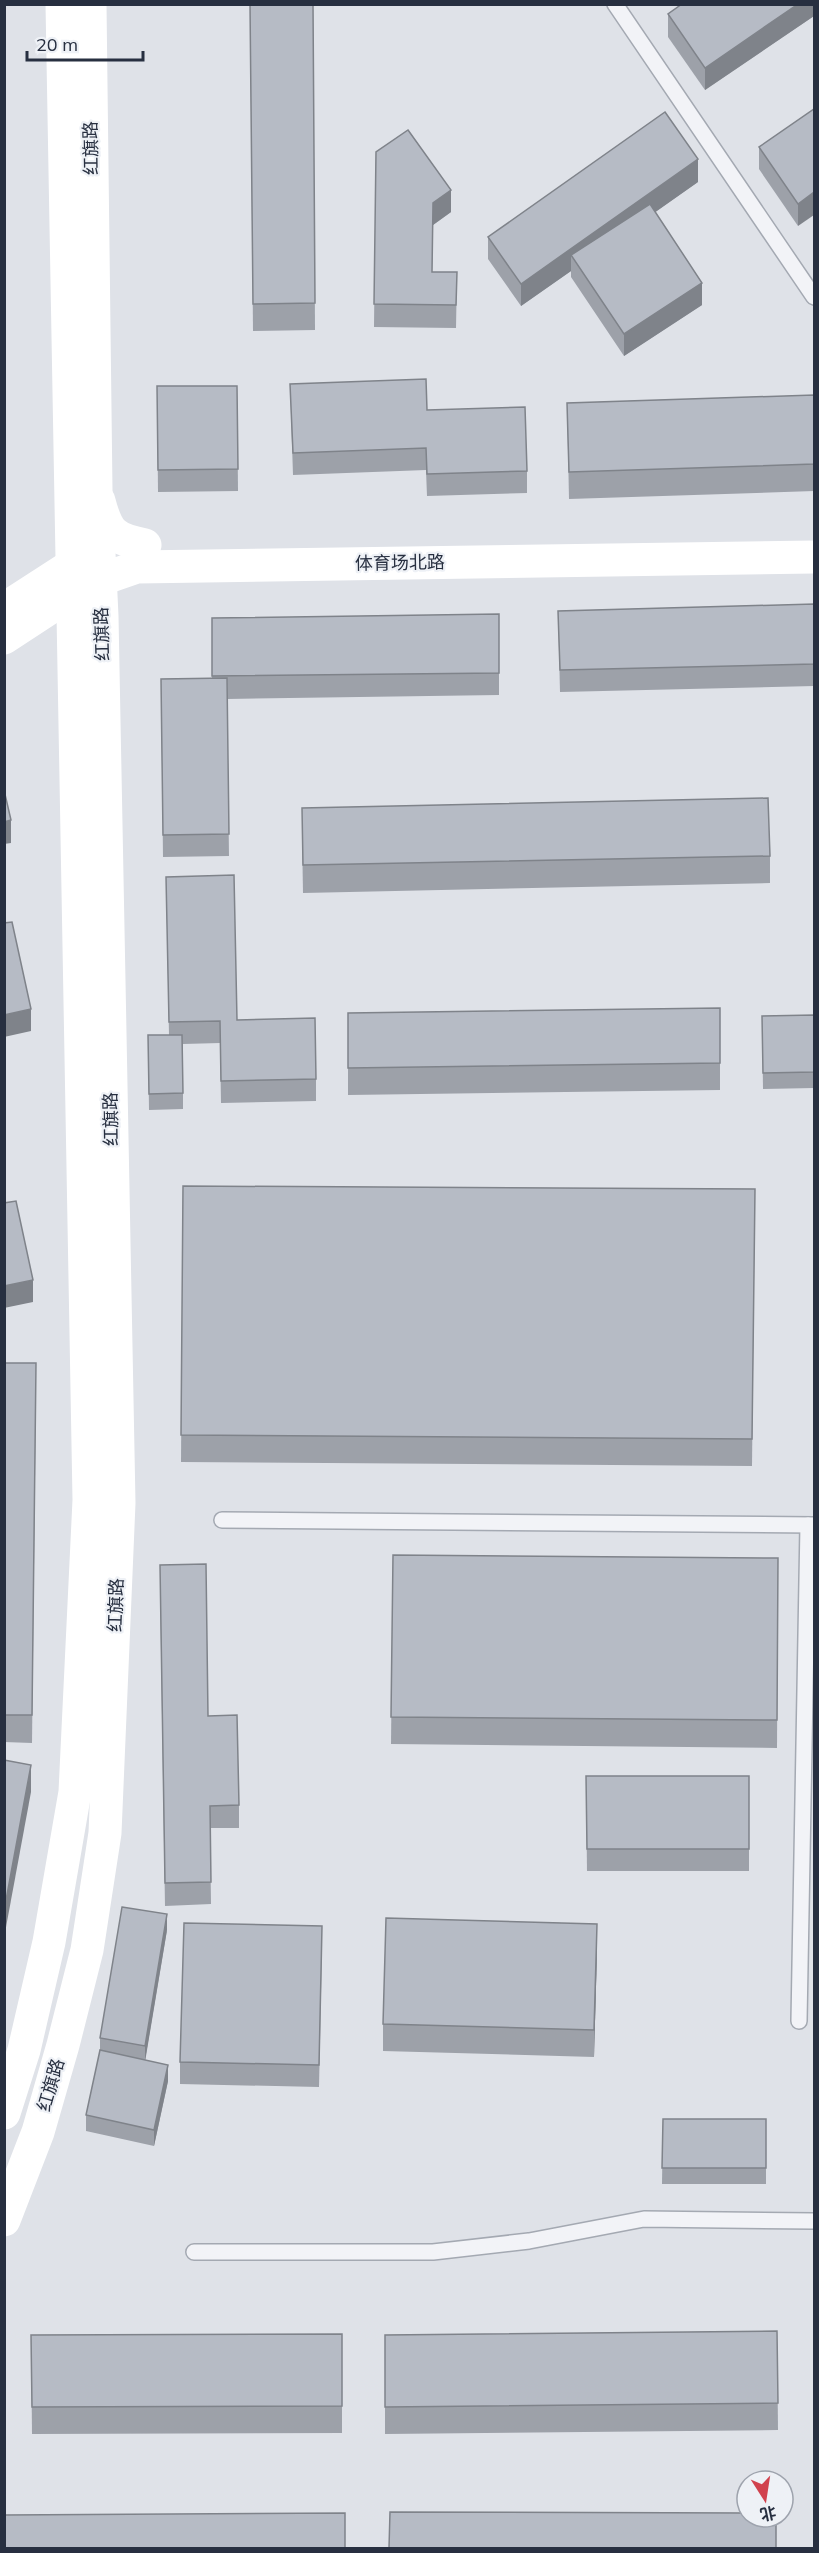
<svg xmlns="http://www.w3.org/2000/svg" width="819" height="2553" viewBox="0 0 819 2553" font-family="Mulish,'Noto Sans SC',sans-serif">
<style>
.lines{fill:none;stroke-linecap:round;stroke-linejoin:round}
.lane-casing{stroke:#a4a9b2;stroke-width:18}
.lane{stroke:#f2f3f7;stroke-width:15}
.secondary{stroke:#fff;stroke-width:33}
.wall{fill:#9da1a9}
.shaded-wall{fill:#7f838a}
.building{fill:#b6bbc5;stroke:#7f838a;stroke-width:1.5}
.labels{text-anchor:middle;stroke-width:4.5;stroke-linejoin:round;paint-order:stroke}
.street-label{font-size:18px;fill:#272f40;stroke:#eef1f6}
</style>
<rect width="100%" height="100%" fill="#dfe2e8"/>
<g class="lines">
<!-- lane casing -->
<g class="lane-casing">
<g id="lane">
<path d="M615 4 814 297"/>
<path d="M222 1520 814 1525"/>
<path d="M799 2021 808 1525"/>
<path d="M194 2252H433L529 2241 644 2219 814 2221"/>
</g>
</g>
<!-- lane -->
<use href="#lane" class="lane"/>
<!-- secondary -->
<g class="secondary">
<path d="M99 501C107 532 113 539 145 545"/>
<path d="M4 609 72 565 89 559"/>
<path d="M4 638 85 585 137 567 814 557"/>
<path d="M4 2113 24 2050 49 1942 75 1792 89 1500 62 4"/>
<path d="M4 2220 38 2132 63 2045 87 1950 105 1833 119 1503 102 616 96 490 90 4"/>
</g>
</g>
<!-- wall -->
<g class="wall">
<path d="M250 4H313L315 330 253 331Z"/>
<path d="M814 4V16L705 90 668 37V14Z"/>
<path d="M814 109 798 226 759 169V147Z"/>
<path d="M376 152 451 212 433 225 432 272H457L456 328 374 327Z"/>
<path d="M698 182 655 212 702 305 624 356 571 277V271L521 306 488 259V237Z"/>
<path d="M290 384 527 471V493L427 496 426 470 293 475Z"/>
<path d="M157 386H237L238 491 158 492Z"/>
<path d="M814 395V491L569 499 567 403Z"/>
<path d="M814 604V686L560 692 558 611Z"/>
<path d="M499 614V695L227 699 229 856 163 857 161 679 212 678V618Z"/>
<path d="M302 835 770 856V883L303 893Z"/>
<path d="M166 877 237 1020 316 1079V1101L221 1103 220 1043 183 1044V1109L149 1110 148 1035H169Z"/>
<path d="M348 1013 720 1063V1090L348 1095Z"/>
<path d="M814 1015V1088L763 1089 762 1016Z"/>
<path d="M183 1186 755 1189 752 1466 181 1462Z"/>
<path d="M4 1363 36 1390 32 1743 4 1742Z"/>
<path d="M393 1555 778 1558 777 1748 391 1744Z"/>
<path d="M160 1587 208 1716 239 1805V1828H210L211 1904 165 1906Z"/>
<path d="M586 1776H749V1871H587Z"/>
<path d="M167 1930 145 2060 168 2081 154 2146 86 2131V2115L100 2051V2038Z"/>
<path d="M322 1948 319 2087 180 2084V2062Z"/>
<path d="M597 1951 594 2057 383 2051V2024Z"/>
<path d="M663 2119H766V2184H662Z"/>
<path d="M777 2331 778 2430 385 2434V2335Z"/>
<path d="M342 2334V2433L32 2434 31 2335Z"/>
</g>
<!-- shaded-wall -->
<g class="shaded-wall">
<path d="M798 4H814V16L705 90V68Z"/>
<path d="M698 159V182L579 266 571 255V271L521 306V284Z"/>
<path d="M451 190V212L433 225V203Z"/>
<path d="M814 192V215L798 226V204Z"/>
<path d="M702 283V305L624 356V334Z"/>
<path d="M11 820V843L4 844V822Z"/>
<path d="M31 1009V1031L4 1037V1015Z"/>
<path d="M33 1280V1302L4 1308V1286Z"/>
<path d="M31 1765V1792L4 1938V1911Z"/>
<path d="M167 1914V1930L145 2062V2046Z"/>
<path d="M597 1924V1951L594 2057V2030Z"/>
<path d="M168 2065V2081L154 2146V2130Z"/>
</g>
<!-- building -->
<g class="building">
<path d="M250 4H313L315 303 253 304Z"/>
<path d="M682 4H798L705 68 668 14Z"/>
<path d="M814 109V192L798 204 759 147Z"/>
<path d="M665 112 698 159 521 284 488 237Z"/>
<path d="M408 130 451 190 433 203 432 272H457L456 305 374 304 376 152Z"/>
<path d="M650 204 702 283 624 334 571 255Z"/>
<path d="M426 379 427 410 525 407 527 471 427 474 426 448 293 453 290 384Z"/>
<path d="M157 386H237L238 469 158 470Z"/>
<path d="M814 395V464L569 472 567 403Z"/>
<path d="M814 604V664L560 670 558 611Z"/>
<path d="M499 614V673L212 676V618Z"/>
<path d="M227 678 229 834 163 835 161 679Z"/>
<path d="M4 790 11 820 4 822Z"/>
<path d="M768 798 770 856 303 865 302 808Z"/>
<path d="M234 875 237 1020 315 1018 316 1079 221 1081 220 1021 169 1022 166 877Z"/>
<path d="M12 922 31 1009 4 1015V923Z"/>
<path d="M720 1008V1063L348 1068V1013Z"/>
<path d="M814 1015V1072L763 1073 762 1016Z"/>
<path d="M148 1035H182L183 1093 149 1094Z"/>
<path d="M183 1186 755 1189 752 1439 181 1435Z"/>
<path d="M16 1201 33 1280 4 1286V1203Z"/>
<path d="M4 1363H36L32 1715H4Z"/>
<path d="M393 1555 778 1558 777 1720 391 1717Z"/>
<path d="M206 1564 208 1716 237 1715 239 1805 210 1806 211 1882 165 1883 160 1565Z"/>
<path d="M4 1760 31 1765 4 1911Z"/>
<path d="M586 1776H749V1849H587Z"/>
<path d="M122 1907 167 1914 145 2046 100 2038Z"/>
<path d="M386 1918 597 1924 594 2030 383 2024Z"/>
<path d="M184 1923 322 1926 319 2065 180 2062Z"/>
<path d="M100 2050 168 2065 154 2130 86 2115Z"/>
<path d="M663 2119H766V2168H662Z"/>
<path d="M777 2331 778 2403 385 2407V2335Z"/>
<path d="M342 2334V2406L32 2407 31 2335Z"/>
<path d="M390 2512 747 2513V2517H776V2548H389Z"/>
<path d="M345 2513V2548H4V2515Z"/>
</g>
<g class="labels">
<!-- street labels -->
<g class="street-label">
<text transform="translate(91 148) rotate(-91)" y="6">红旗路</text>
<text transform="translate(400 563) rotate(-1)" y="6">体育场北路</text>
<text transform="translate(102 634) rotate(-92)" y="6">红旗路</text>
<text transform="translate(111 1119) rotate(-91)" y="6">红旗路</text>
<text transform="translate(116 1605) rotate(-88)" y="6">红旗路</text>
<text transform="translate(51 2085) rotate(-74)" y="6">红旗路</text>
</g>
</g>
<!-- border -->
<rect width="819" height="2553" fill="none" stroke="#272f40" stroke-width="12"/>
<!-- north arrow -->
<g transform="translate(765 2499) rotate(168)"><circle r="28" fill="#eef1f6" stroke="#9ea3ad" stroke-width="1.5"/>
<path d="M0-4.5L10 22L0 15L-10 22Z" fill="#d1414d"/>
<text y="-9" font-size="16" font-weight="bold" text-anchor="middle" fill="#272f40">北</text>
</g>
<!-- scale -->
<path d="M27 51v9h116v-9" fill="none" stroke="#272f40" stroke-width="3"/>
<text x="36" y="51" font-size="18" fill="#272f40" stroke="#eef1f6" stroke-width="4.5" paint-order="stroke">20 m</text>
</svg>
